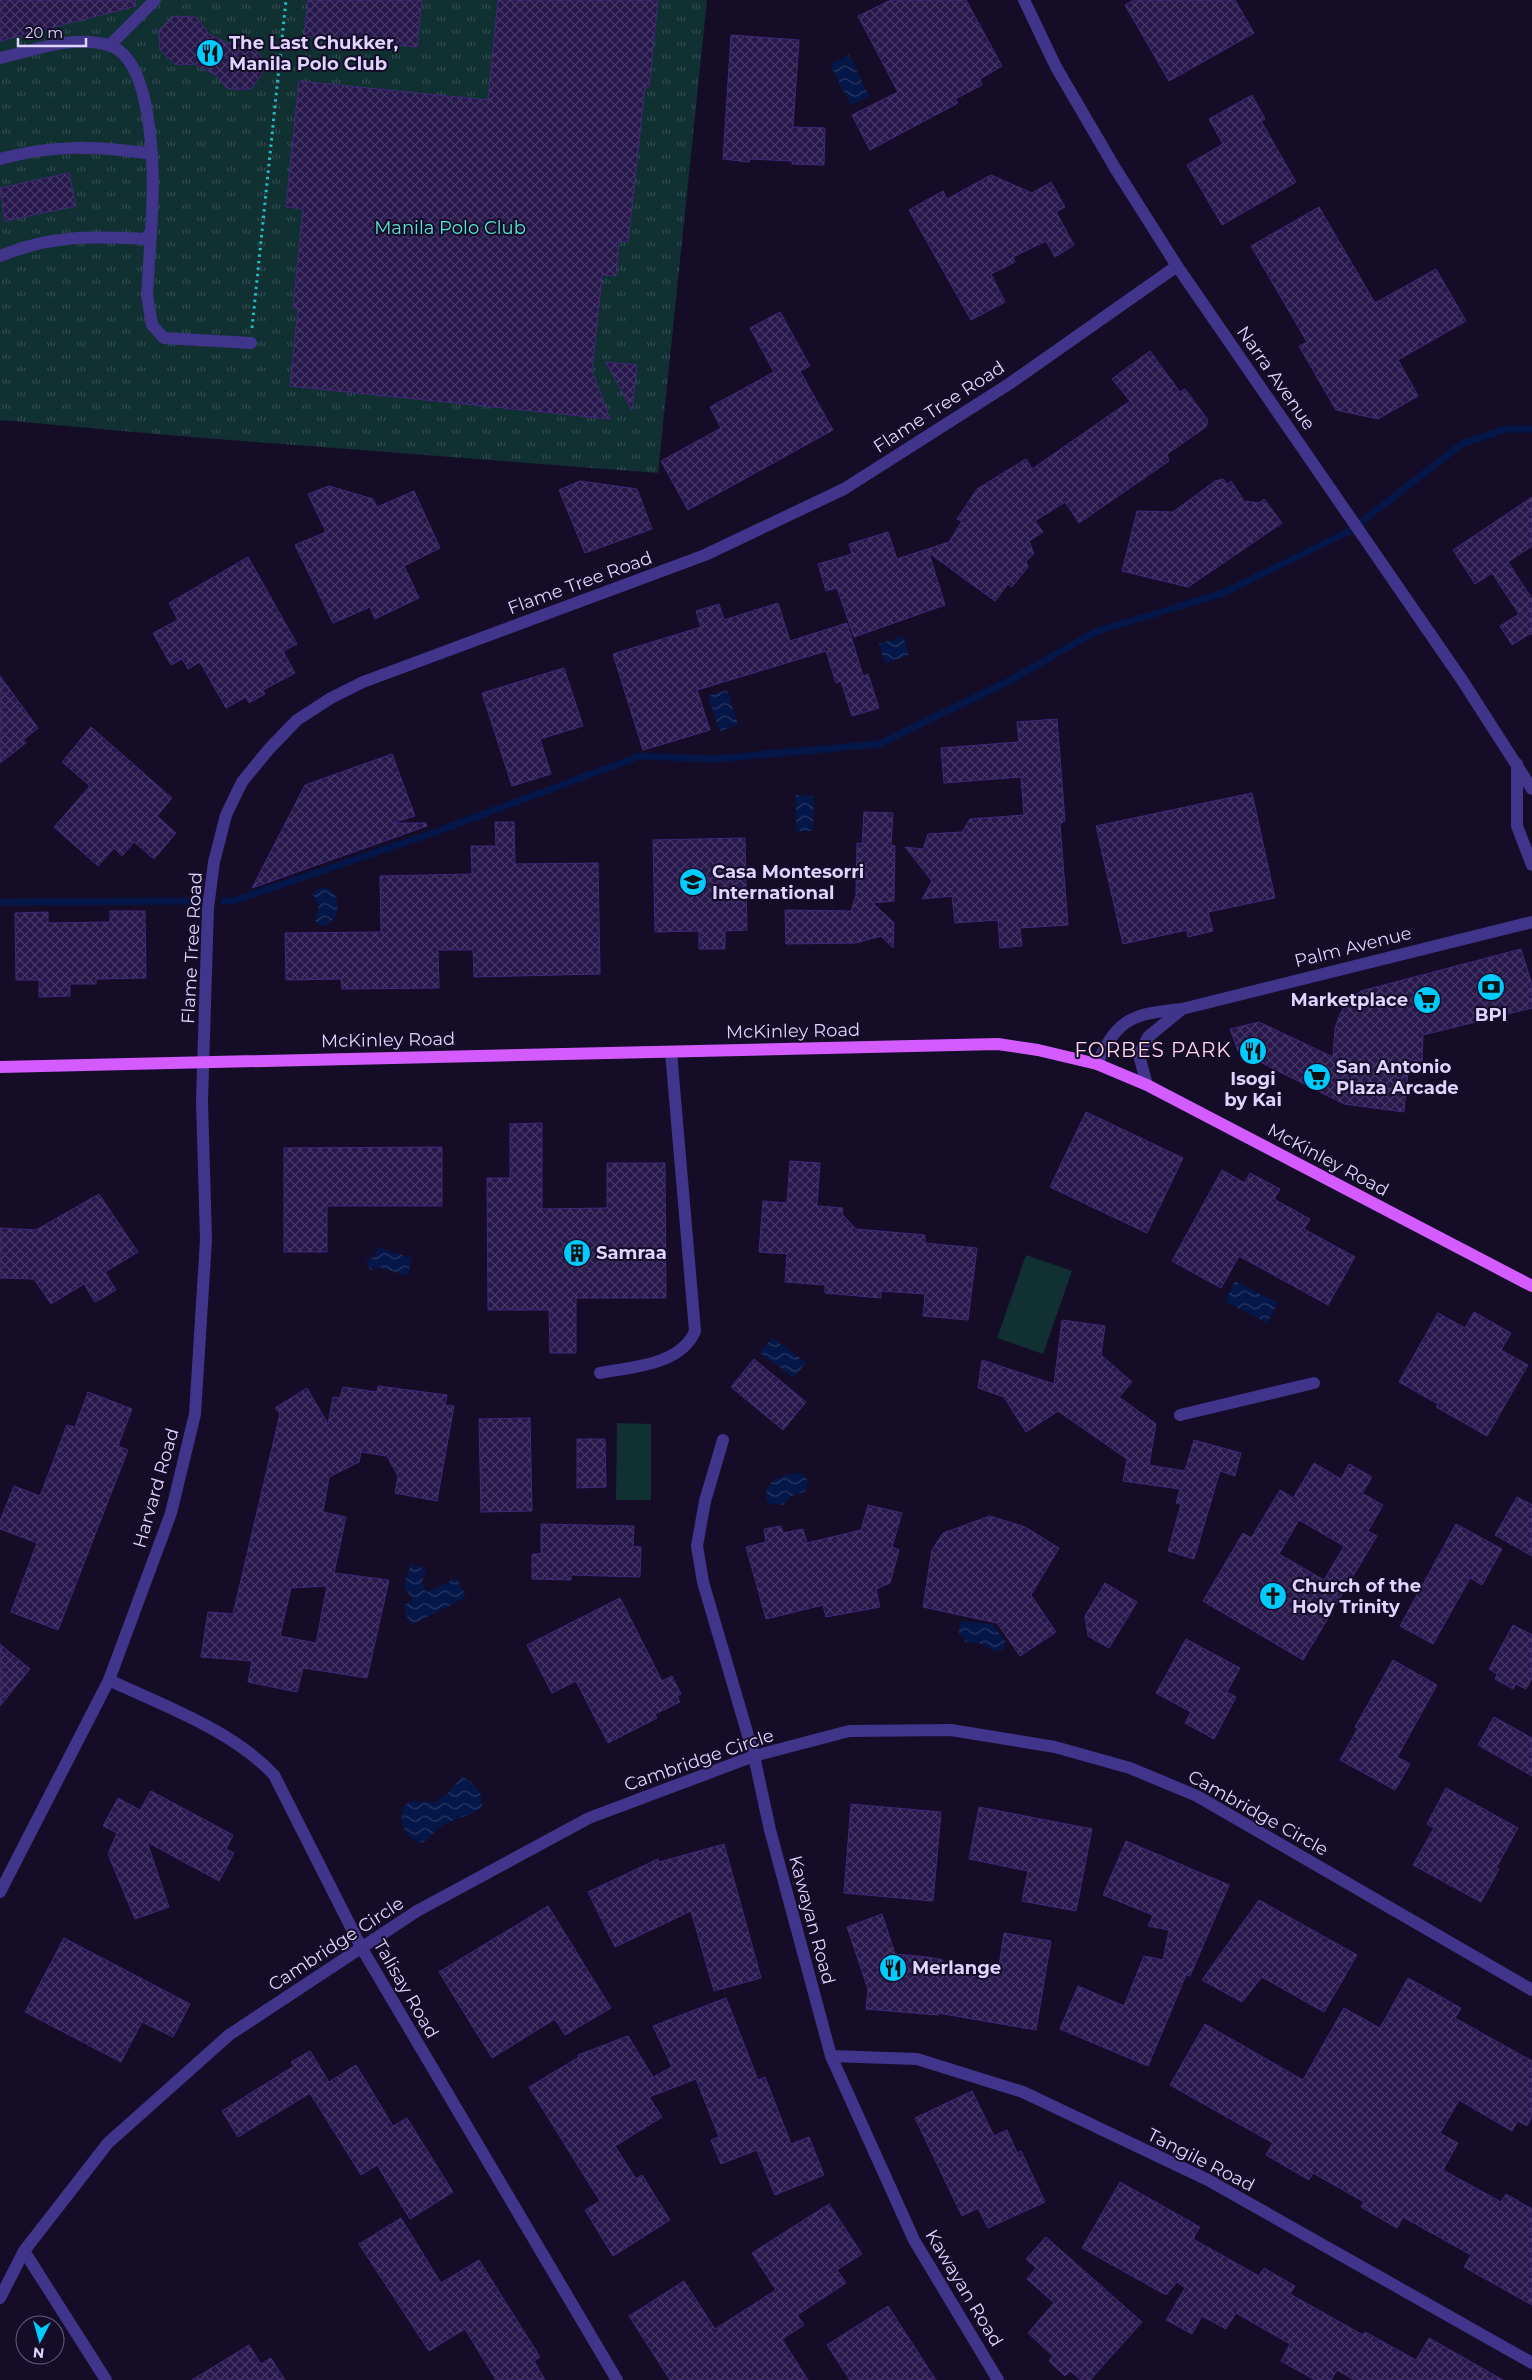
<svg xmlns="http://www.w3.org/2000/svg" width="1532" height="2380" viewBox="0 0 1532 2380" font-family="Montserrat,sans-serif">
<style>
.grass{fill:#103032}
.park{fill:url(#park-tufts)}
.water{fill:url(#water-waves)}
.lines{fill:none;stroke-linecap:round;stroke-linejoin:round}
.stream{stroke:#051749;stroke-width:7}
.building{fill:url(#building-cross-hatch);stroke:#402779;fill-rule:evenodd}
.path{stroke:#24bcc3;stroke-width:3;stroke-dasharray:2.5 4;stroke-linecap:butt}
.minor{stroke:#41348b;stroke-width:12}
.major{stroke:#d35bff;stroke-width:12}
.labels{text-anchor:middle;stroke-width:4;stroke-linejoin:round;paint-order:stroke}
.poi-label{font-size:18px;font-weight:bold;fill:#ded4ff;stroke:#150d28;text-anchor:start}
.park-label{font-size:18px;fill:#55ead5;stroke:#150d28}
.street-label{font-size:18px;fill:#ded4ff;stroke:#150d28}
.quarter-label{font-size:20px;letter-spacing:1px;fill:#ffd6ec;stroke:#150d28}
</style>
<defs>
<pattern id="park-tufts" width="24" height="20" patternUnits="userSpaceOnUse" patternTransform="scale(1.25)"><rect width="24" height="20" fill="#103032"/><path d="M3 7l-1-3M5 7V3M7 7l1-3M15 17l-1-3M17 17v-4M19 17l1-3" fill="none" stroke="#324d51"/></pattern>
<pattern id="water-waves" width="16" height="10" patternUnits="userSpaceOnUse" patternTransform="scale(1.25)"><rect width="16" height="10" fill="#051749"/><path d="M0 5q4-4 8 0t8 0" fill="none" stroke="#293864"/></pattern>
<pattern id="building-cross-hatch" width="8" height="8" patternUnits="userSpaceOnUse" patternTransform="scale(1.25)"><rect width="8" height="8" fill="#27184b"/><path d="M0 0l8 8M0 8l8-8" fill="none" stroke="#463966"/></pattern>
</defs>
<rect width="100%" height="100%" fill="#150d28"/>
<!-- grass -->
<g class="grass">
<path d="M1026 1255 1072 1271 1043 1354 997 1338Z"/>
<path d="M617 1423 651 1424V1500H616Z"/>
</g>
<!-- park -->
<path class="park" d="M0 0H707L658 473 179 436 0 420Z"/>
<!-- water -->
<g class="water">
<path d="M849 55 869 96 851 105 830 64Z"/>
<path d="M903 636 909 655 885 663 879 644Z"/>
<path d="M727 690 738 725 720 731 708 696Z"/>
<path d="M796 795 814 796 813 831H796Z"/>
<path d="M321 888C338 887 340 905 335 918L324 926 319 925 315 921 319 906 313 895 315 890Z"/>
<path d="M377 1247 412 1258 407 1276 379 1267 370 1270 366 1260 374 1257Z"/>
<path d="M1235 1281 1278 1303 1267 1323 1225 1301Z"/>
<path d="M772 1338 806 1362 794 1378 760 1353Z"/>
<path d="M794 1473 803 1474 808 1481 806 1491 791 1496 783 1505 769 1503 766 1498C767 1479 778 1478 794 1473Z"/>
<path d="M411 1564 426 1569 422 1583 426 1592 457 1578 466 1597 411 1625 403 1607 412 1599 404 1585Z"/>
<path d="M960 1621 992 1624 1005 1641C1003 1662 986 1645 978 1643 974 1642 969 1642 965 1642L959 1633Z"/>
<path d="M462 1777C474 1782 484 1794 482 1807 471 1816 459 1817 446 1823 438 1827 431 1837 422 1843 403 1838 393 1814 410 1801L434 1802 446 1795Z"/>
</g>
<g class="lines">
<!-- stream -->
<g class="stream">
<path d="M1361 522 1462 444 1506 429H1532"/>
<path d="M224 901H233L430 834 640 756 714 759 879 744 1009 681 1095 632 1223 593 1352 530"/>
<path d="M0 902 202 901"/>
</g>
</g>
<!-- building -->
<g class="building">
<path d="M0 0H135L136 6 0 41Z"/>
<path d="M308 0H422L417 47 304 36Z"/>
<path d="M498 0H658L649 87H645L628 242 619 241 616 276 602 275 592 371 610 419 290 386 298 309 293 308 303 209 286 207 299 81 488 100Z"/>
<path d="M891 0H966L1002 66 980 79 982 85 955 99 958 103 870 150 852 115 898 92 858 16Z"/>
<path d="M1134 0H1235L1254 33 1169 81 1125 5Z"/>
<path d="M173 16 196 17 209 34 229 44 246 43 261 56 262 74 251 89H228L214 74 194 64 176 65 160 50 159 30Z"/>
<path d="M731 35 799 40 793 127 825 128 824 165 792 164V161L750 159 749 162 723 159Z"/>
<path d="M1252 95 1265 119 1261 121 1296 182 1222 225 1187 165 1223 144 1209 119Z"/>
<path d="M69 173 76 206 5 221 0 188Z"/>
<path d="M991 175 1032 193 1051 182 1065 207 1056 212 1074 245 1055 257 1046 241 1013 257 1015 262 991 274 1005 302 971 320 909 210 943 191 947 199Z"/>
<path d="M1319 207 1375 303 1436 269 1466 321 1398 360 1418 396 1378 419 1336 410 1299 346 1307 342 1251 246Z"/>
<path d="M780 312 810 366 800 371 833 430 688 510 661 461 721 428 710 407 774 372 750 328Z"/>
<path d="M1150 351 1180 392 1185 389 1208 420 1206 427 1167 454 1169 461 1079 523 1065 502 1035 521 1043 532 1029 541 1034 554 1026 561 1028 567 1012 587 1008 584 995 601 929 553 945 605 854 637 837 588 826 591 818 564 852 554 849 544 888 532 897 559 949 542 962 521 957 519 977 489 1026 459 1032 469 1130 401 1112 379Z"/>
<path d="M606 362 637 365 632 410Z"/>
<path d="M1223 479 1227 484 1231 481 1244 501 1259 503 1264 499 1282 523 1188 587 1122 571 1137 511 1173 512 1215 481Z"/>
<path d="M580 481 637 489 652 529 585 553 559 490Z"/>
<path d="M329 486 373 499 377 507 414 491 440 548 404 566 419 598 375 619 370 607 333 623 295 545 326 532 308 494Z"/>
<path d="M1532 497V546L1508 562 1532 599V635L1531 633 1512 645 1500 626 1519 614 1492 573 1475 584 1453 550Z"/>
<path d="M248 557 297 644 283 651 295 673 263 690 265 694 249 703 246 697 226 708 200 662 188 669 182 659 171 665 153 633 178 620 169 603Z"/>
<path d="M778 603 790 641 847 623 863 676 868 674 879 708 852 716 841 681 836 683 826 651 697 690 710 730 643 750 613 654 701 627 696 611 719 604 724 620Z"/>
<path d="M564 668 583 726 540 739 551 774 512 786 482 693Z"/>
<path d="M0 676 38 728 23 740 26 743 0 763Z"/>
<path d="M1057 719 1065 821 1060 824 1068 925 1020 928 1022 946 1000 948 998 920 955 923 952 896 922 899 932 881 905 847 923 849 928 834 962 832 970 819 1024 815 1021 777 944 783 941 748 1019 742 1017 722Z"/>
<path d="M91 727 172 798 157 816 176 833 154 859 134 842 122 856 114 848 98 866 54 827 90 786 62 762Z"/>
<path d="M392 754 415 816 392 823H426L427 826 252 888 305 785Z"/>
<path d="M1252 793 1275 898 1208 912 1213 931 1188 937 1187 930 1123 944 1096 826Z"/>
<path d="M864 812 893 813 891 845 895 846 894 901 873 903 894 923 893 948 881 936 856 943 786 944 785 910 851 911 856 895 857 843 862 844Z"/>
<path d="M495 822H514L515 864 598 863 600 974 474 977 473 950H438L439 988 342 989 341 979 286 980 285 933 381 932 380 876 472 874 471 846H496Z"/>
<path d="M745 838 747 930 725 931V949H699V931L655 932 653 840Z"/>
<path d="M110 911H145L146 978 96 979V984H70V996L39 997V980H16L15 913 48 912V923L110 922Z"/>
<path d="M1521 949 1532 985V1008L1423 1035 1422 1061 1409 1060 1404 1112 1344 1104 1238 1051 1230 1029 1259 1022 1333 1057 1335 1028 1340 1014 1348 1000 1361 991Z"/>
<path d="M1086 1112 1183 1158 1147 1233 1050 1187Z"/>
<path d="M542 1123V1209L607 1208V1163H665L666 1298H576V1353H550L549 1310H488L487 1178H510V1124Z"/>
<path d="M442 1147V1206H327V1252H284V1148Z"/>
<path d="M790 1161 820 1163 817 1206 843 1208 842 1214 856 1229 925 1235V1243L977 1248 968 1320 923 1316 925 1294 881 1291V1298L825 1293V1285L785 1282 787 1254 759 1252 763 1201 787 1203Z"/>
<path d="M1222 1170 1245 1183 1250 1173 1280 1189 1274 1199 1310 1219 1304 1229 1355 1257 1328 1305 1239 1256 1221 1288 1172 1261Z"/>
<path d="M99 1194 138 1252 105 1272 116 1290 95 1302 84 1284 51 1304 34 1279 0 1278V1228L36 1230Z"/>
<path d="M1474 1312 1511 1333 1501 1350 1528 1365 1487 1436 1436 1407 1438 1404 1399 1382 1438 1313 1465 1328Z"/>
<path d="M1062 1320 1105 1326 1101 1355 1132 1382 1119 1397 1156 1424 1149 1465 1185 1471 1194 1440 1241 1453 1235 1476 1220 1471 1194 1559 1168 1551 1181 1504 1176 1503 1180 1489 1123 1481 1127 1459 1058 1411 1026 1432 1004 1397 978 1388 982 1360 1054 1384Z"/>
<path d="M754 1359 806 1402 783 1430 731 1387Z"/>
<path d="M378 1386 447 1395 445 1405 454 1406 437 1501 395 1493 398 1476 387 1456 361 1452 359 1462 329 1477 323 1512 346 1517 334 1573 389 1580 367 1678 303 1668 297 1692 248 1682 252 1661 201 1657 208 1612 233 1614 280 1414 275 1408 307 1388 328 1424 333 1397 340 1398 343 1387 377 1392ZM327 1586 316 1643 280 1636 291 1588Z"/>
<path d="M88 1392 132 1409 118 1446 128 1450 58 1630 11 1612 37 1543 0 1529V1521L14 1486 40 1496 67 1425 75 1427Z"/>
<path d="M530 1418 532 1511 481 1512 479 1419Z"/>
<path d="M577 1439H605L606 1487 577 1488Z"/>
<path d="M1314 1463 1341 1479 1349 1464 1372 1477 1362 1493 1383 1505 1368 1531 1377 1536 1303 1660 1203 1601 1243 1533 1251 1538 1280 1490 1293 1498ZM1299 1520 1344 1546 1324 1580 1279 1554Z"/>
<path d="M1517 1497 1532 1505V1556L1495 1535Z"/>
<path d="M868 1505 902 1513 892 1547 899 1550 890 1583 876 1589 880 1607 826 1617 823 1605 766 1619 746 1547 766 1542 764 1529 781 1526 783 1533 803 1529 807 1543 861 1530Z"/>
<path d="M990 1516 1025 1527 1059 1548 1031 1595 1056 1632 1020 1656 997 1623 923 1607 932 1550 943 1533Z"/>
<path d="M541 1524 634 1526 633 1546 641 1547 640 1577 571 1575V1580L532 1579V1554H541Z"/>
<path d="M1456 1524 1502 1549 1482 1585 1470 1578 1433 1644 1400 1626Z"/>
<path d="M1105 1583 1137 1602 1109 1648 1088 1636 1085 1616Z"/>
<path d="M620 1598 662 1681 672 1676 681 1694 677 1696 680 1702 655 1714 657 1718 608 1743 576 1681 552 1693 527 1645Z"/>
<path d="M1513 1625 1532 1635V1678L1526 1689 1516 1684 1513 1689 1495 1679 1497 1674 1489 1669Z"/>
<path d="M1186 1639 1240 1668 1227 1692 1236 1697 1214 1739 1185 1723 1191 1712 1156 1693Z"/>
<path d="M0 1644 30 1669 0 1706Z"/>
<path d="M1393 1660 1437 1685 1397 1757 1410 1764 1395 1790 1340 1760 1358 1728 1355 1727Z"/>
<path d="M1494 1717 1532 1738V1776L1478 1745Z"/>
<path d="M1446 1788 1518 1828 1496 1868 1499 1869 1481 1902 1413 1865 1434 1828 1427 1824Z"/>
<path d="M151 1791 233 1835 226 1849 234 1853 219 1881 147 1842 169 1907 135 1919 108 1854 117 1833 103 1826 118 1798 140 1810Z"/>
<path d="M851 1804 941 1812 933 1901 844 1893Z"/>
<path d="M979 1807 1092 1829 1076 1911 1022 1901 1028 1871 969 1859Z"/>
<path d="M1126 1841 1229 1885 1190 1976 1186 1975 1148 2066 1060 2029 1078 1986 1124 2006 1144 1956 1163 1960 1169 1930 1148 1926 1153 1915 1103 1895Z"/>
<path d="M724 1844 761 1978 714 1991 691 1911 615 1947 588 1892 658 1859 659 1862Z"/>
<path d="M1259 1900 1357 1955 1324 2012 1262 1977 1242 2002 1202 1980Z"/>
<path d="M548 1906 611 2008 565 2035 555 2019 492 2058 439 1972Z"/>
<path d="M882 1914 895 1954 928 1957 943 1960 942 1964 998 1973 1004 1933 1051 1941 1036 2030 938 2013V2015L866 2009 868 1989 847 1927Z"/>
<path d="M64 1938 190 2004 173 2037 142 2022 121 2062 25 2012Z"/>
<path d="M1408 1978 1461 2008 1455 2018 1532 2061V2116L1527 2126 1518 2121 1512 2131 1459 2100 1440 2133 1458 2143 1443 2170 1501 2202 1506 2194 1532 2209V2305L1464 2267 1471 2255 1403 2217 1397 2228 1361 2207 1364 2202 1313 2173 1309 2180 1266 2155 1273 2143 1170 2085 1205 2024 1303 2080 1344 2008 1380 2028Z"/>
<path d="M726 1998 758 2080 765 2077 791 2144 809 2137 824 2175 775 2195 757 2150 721 2164 711 2140 719 2137 696 2079 649 2097 662 2117 615 2146 636 2179 642 2175 670 2220 613 2256 585 2210 600 2201 529 2087 579 2057 578 2055 628 2036 653 2077 672 2067 653 2026Z"/>
<path d="M310 2051 329 2082 356 2065 393 2126 407 2118 453 2192 410 2219 377 2165 361 2175 310 2093 238 2137 222 2111 294 2066 291 2062Z"/>
<path d="M972 2091 994 2136 1007 2130 1017 2153 1021 2151 1045 2202 988 2228 978 2208 962 2216 915 2118Z"/>
<path d="M1120 2182 1200 2227 1193 2239 1259 2276 1264 2268 1295 2286 1290 2294 1363 2335 1365 2332 1416 2360 1429 2338 1503 2380H1354L1337 2370 1331 2380H1315L1281 2361 1290 2344 1236 2313 1226 2329 1202 2316 1192 2334 1166 2320 1185 2288 1177 2282 1166 2295 1082 2248Z"/>
<path d="M829 2204 862 2254 837 2270 846 2283 797 2315 804 2325 782 2339 808 2380H670L629 2316 684 2281 715 2329 776 2290 752 2253Z"/>
<path d="M401 2218 441 2283 479 2260 540 2357 534 2361 545 2380H496L465 2329 429 2351 359 2244Z"/>
<path d="M1046 2237 1142 2322 1090 2380H1081L1070 2371 1065 2376 1049 2361 1053 2356 1028 2333 1054 2303 1027 2279 1036 2268 1026 2259Z"/>
<path d="M888 2306 936 2380H850L827 2345Z"/>
<path d="M249 2345 261 2364 271 2358 285 2380H192Z"/>
</g>
<g class="lines">
<!-- path -->
<path class="path" d="M252 328 286 0"/>
<!-- minor -->
<g class="minor">
<path d="M1024 0 1056 67 1115 168 1177 266 1462 680 1532 789"/>
<path d="M110 45 155 0"/>
<path d="M0 58C35 50 73 35 108 45 158 59 154 192 151 232L145 239C92 236 51 235 0 256"/>
<path d="M0 159C55 144 96 146 152 154"/>
<path d="M151 232 147 295 152 325 164 338 251 343"/>
<path d="M1517 764V826L1532 865"/>
<path d="M1097 1064C1118 1017 1133 1014 1182 1009L1532 922"/>
<path d="M1147 1085 1139 1055 1148 1037 1182 1009"/>
<path d="M600 1373C632 1367 681 1365 695 1331L671 1052"/>
<path d="M1180 1415 1314 1383"/>
<path d="M723 1440 705 1501 697 1546 703 1582 754 1756 770 1830 831 2056 914 2240 998 2380"/>
<path d="M109 1680C164 1706 232 1730 274 1775L361 1947 617 2380"/>
<path d="M0 1892 109 1680 171 1513 195 1414 206 1240 202 1101 208 908 214 862 226 815 242 782 269 749 297 720 331 698 363 682 705 555 844 489 1009 384 1177 266"/>
<path d="M831 2056 917 2059 1023 2092 1208 2180 1532 2363"/>
<path d="M24 2251 106 2380"/>
<path d="M0 2298 24 2251 108 2143 229 2035 417 1911 589 1818 754 1756 849 1731 951 1730 1055 1747 1130 1768 1197 1796 1532 1990"/>
</g>
<!-- major -->
<path class="major" d="M0 1067 998 1044 1038 1050 1097 1064 1147 1085 1532 1286"/>
</g>
<!-- icons -->
<defs>
<g id="restaurant-disc" transform="scale(1.4375)"><circle r="9.5" fill="#00cbff" stroke="#150d28"/><path d="M-5-6h1v4h1v-4h1v4h1v-4h1v5L-1.5 .5V6h-2V.5L-5-1ZM5-6V6H3V1.5H1.5Q1.5-4 5-6Z" fill="#111"/></g>
<g id="school-disc" transform="scale(1.4375)"><circle r="9.5" fill="#00cbff" stroke="#150d28"/><path d="M0-5L7-2L0 1L-7-2ZM-4 1L0 2.5L4 1V4Q0 6-4 4Z" fill="#111"/></g>
<g id="bank-disc" transform="scale(1.4375)"><circle r="9.5" fill="#00cbff" stroke="#150d28"/><path d="M-6-4H6V4H-6ZM0-2.3a2.3 2.3 0 1 0 0 4.6a2.3 2.3 0 1 0 0-4.6Z" fill="#111"/></g>
<g id="supermarket-disc" transform="scale(1.4375)"><circle r="9.5" fill="#00cbff" stroke="#150d28"/><path d="M-6-5.5h2.5l.6 2H6L4.5 2H-2.5L-4.4-4H-6ZM-1.5 3.2a1.3 1.3 0 1 0 .1 0ZM3 3.2a1.3 1.3 0 1 0 .1 0Z" fill="#111"/></g>
<g id="building-disc" transform="scale(1.4375)"><circle r="9.5" fill="#00cbff" stroke="#150d28"/><path d="M-4-6H4V6H1V3H-1V6H-4ZM-2.5-4.3h1.7v1.8h-1.7ZM.8-4.3h1.7v1.8H.8ZM-2.5-1h1.7V.8h-1.7ZM.8-1h1.7V.8H.8Z" fill="#111"/></g>
<g id="church-disc" transform="scale(1.4375)"><circle r="9.5" fill="#00cbff" stroke="#150d28"/><path d="M-1.2-6h2.4v3.5h3.3v2.4h-3.3V6h-2.4V-.1h-3.3v-2.4h3.3Z" fill="#111"/></g>
</defs>
<g fill-rule="evenodd">
<use href="#restaurant-disc" x="210" y="53"/>
<use href="#school-disc" x="693" y="882"/>
<use href="#bank-disc" x="1491" y="987"/>
<use href="#supermarket-disc" x="1427" y="1000"/>
<use href="#restaurant-disc" x="1253" y="1051"/>
<use href="#supermarket-disc" x="1317" y="1077"/>
<use href="#building-disc" x="577" y="1253"/>
<use href="#church-disc" x="1273" y="1596"/>
<use href="#restaurant-disc" x="893" y="1968"/>
</g>
<g class="labels">
<!-- poi labels -->
<g class="poi-label">
<text x="229" y="49">The Last Chukker,<tspan x="229" dy="21">Manila Polo Club</tspan></text>
<text x="712" y="878">Casa Montesorri<tspan x="712" dy="21">International</tspan></text>
<text x="1408" y="1006" text-anchor="end">Marketplace</text>
<text x="1491" y="1021" text-anchor="middle">BPI</text>
<text x="1336" y="1073">San Antonio<tspan x="1336" dy="21">Plaza Arcade</tspan></text>
<text x="1253" y="1085" text-anchor="middle">Isogi<tspan x="1253" dy="21">by Kai</tspan></text>
<text x="596" y="1259">Samraa</text>
<text x="1292" y="1592">Church of the<tspan x="1292" dy="21">Holy Trinity</tspan></text>
<text x="912" y="1974">Merlange</text>
</g>
<!-- park labels -->
<g class="park-label">
<text x="450" y="234">Manila Polo Club</text>
</g>
<!-- street labels -->
<g class="street-label">
<text transform="translate(1276 378) rotate(55)" y="6">Narra Avenue</text>
<text transform="translate(939 407) rotate(-33)" y="6">Flame Tree Road</text>
<text transform="translate(580 583) rotate(-20)" y="6">Flame Tree Road</text>
<text transform="translate(1353 947) rotate(-14)" y="6">Palm Avenue</text>
<text transform="translate(192 948) rotate(-87)" y="6">Flame Tree Road</text>
<text transform="translate(793 1031) rotate(-1)" y="6">McKinley Road</text>
<text transform="translate(388 1040) rotate(-1)" y="6">McKinley Road</text>
<text transform="translate(1328 1160) rotate(28)" y="6">McKinley Road</text>
<text transform="translate(156 1488) rotate(-74)" y="6">Harvard Road</text>
<text transform="translate(699 1760) rotate(-19)" y="6">Cambridge Circle</text>
<text transform="translate(1258 1813) rotate(29)" y="6">Cambridge Circle</text>
<text transform="translate(812 1920) rotate(75)" y="6">Kawayan Road</text>
<text transform="translate(336 1944) rotate(-33)" y="6">Cambridge Circle</text>
<text transform="translate(406 1989) rotate(60)" y="6">Talisay Road</text>
<text transform="translate(1201 2160) rotate(27)" y="6">Tangile Road</text>
<text transform="translate(964 2288) rotate(59)" y="6">Kawayan Road</text>
</g>
<!-- quarter labels -->
<g class="quarter-label">
<text x="1153" y="1057">FORBES PARK</text>
</g>
</g>
<!-- north arrow -->
<g transform="translate(40 2340) rotate(186)"><circle r="24" fill="#150d28" stroke="#655d7e"/>
<path d="M0-4L9 19L0 12L-9 19Z" fill="#00cbff"/>
<text y="-8" font-size="14" font-weight="bold" text-anchor="middle" fill="#ded4ff">N</text>
</g>
<!-- scale -->
<path d="M18 38v8h68v-8" fill="none" stroke="#ded4ff" stroke-width="2.5"/>
<text x="25" y="38" font-size="15" fill="#ded4ff" stroke="#150d28" stroke-width="4" paint-order="stroke">20 m</text>
</svg>
